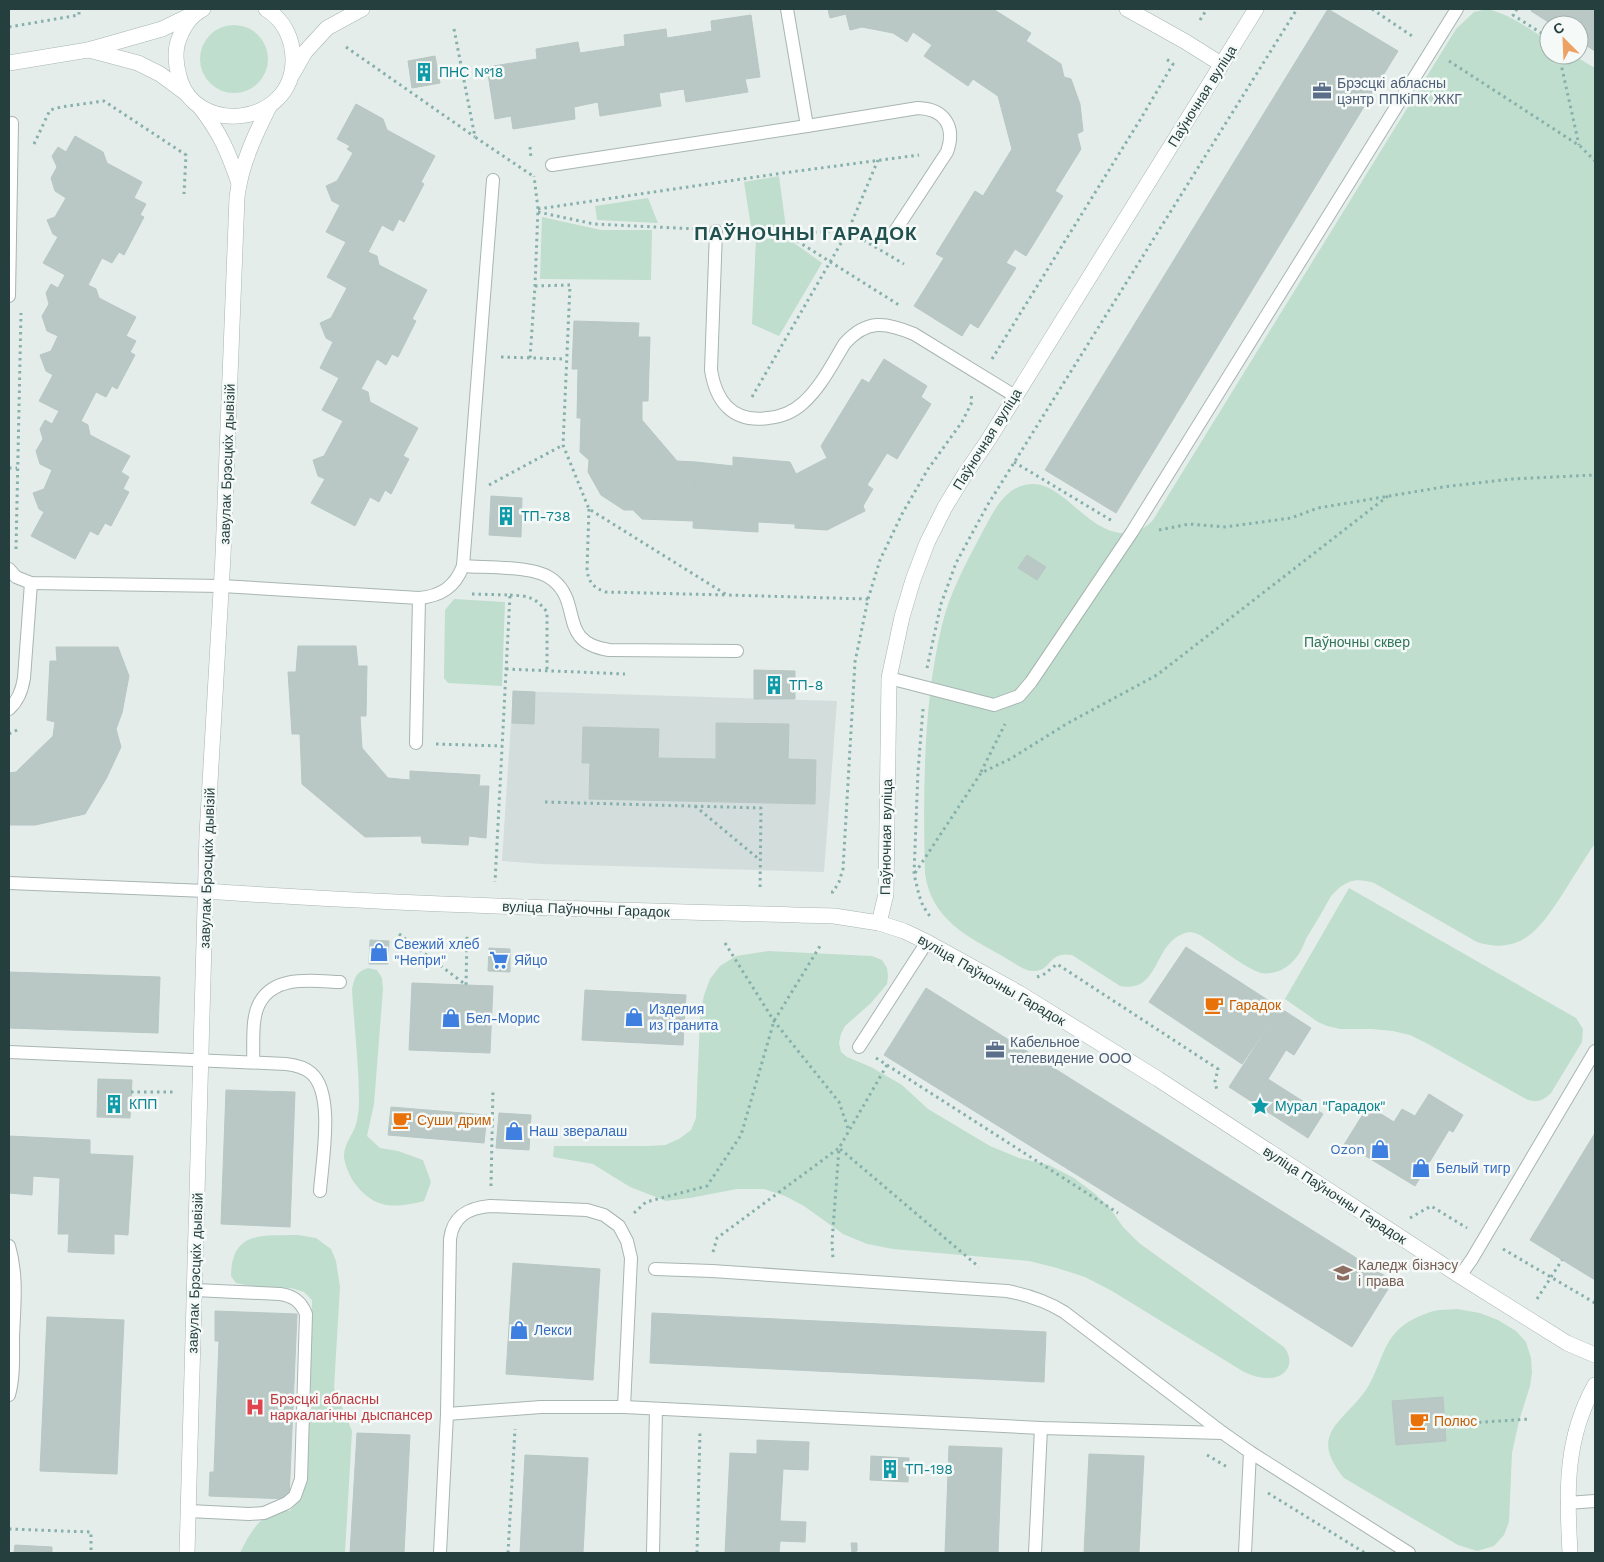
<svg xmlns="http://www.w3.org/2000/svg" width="1604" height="1562" viewBox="0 0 1604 1562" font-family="'Work Sans',sans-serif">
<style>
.built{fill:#d3dddb}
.green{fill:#bfdecd}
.building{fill:#bac8c5;stroke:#b7c7c4}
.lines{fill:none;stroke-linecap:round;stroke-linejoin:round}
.service-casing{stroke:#a7b5b3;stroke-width:14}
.minor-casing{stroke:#a7b5b3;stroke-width:16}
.tertiary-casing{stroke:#a7b5b3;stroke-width:16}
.path{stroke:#86b0ab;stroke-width:3;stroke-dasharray:2.5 4;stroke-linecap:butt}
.service{stroke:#fff;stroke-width:12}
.minor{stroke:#fff;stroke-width:15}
.tertiary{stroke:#fff;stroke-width:15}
.labels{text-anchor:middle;stroke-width:5;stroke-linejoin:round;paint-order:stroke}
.culture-label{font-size:14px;fill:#0d838f;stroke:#f5faf8;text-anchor:start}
.service-label{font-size:14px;fill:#4e5e75;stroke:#f5faf8;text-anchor:start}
.street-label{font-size:14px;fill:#243f3d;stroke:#f5faf8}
.park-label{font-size:14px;fill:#307459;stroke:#f5faf8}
.shop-label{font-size:14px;fill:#366cbe;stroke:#f5faf8;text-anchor:start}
.food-label{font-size:14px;fill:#c56008;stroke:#f5faf8;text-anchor:start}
.education-label{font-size:14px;fill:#785e54;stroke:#f5faf8;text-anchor:start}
.health-label{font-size:14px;fill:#be3a42;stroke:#f5faf8;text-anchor:start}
.district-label{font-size:19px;font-weight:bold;letter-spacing:1px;fill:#21514f;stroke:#f5faf8}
</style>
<rect width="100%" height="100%" fill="#e5edeb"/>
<!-- built -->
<path class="built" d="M513 691 837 701 824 872 542 864 502 861Z"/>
<!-- green -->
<g class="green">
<path d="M1487 9C1510 14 1529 29 1549 41V55H1573L1595 68V843C1584 860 1573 877 1562 895 1540 928 1522 956 1477 942L1374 883C1354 877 1345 881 1331 896 1323 911 1314 925 1306 939 1303 946 1300 954 1295 959 1287 969 1274 975 1261 973 1247 969 1223 950 1209 941 1202 936 1194 930 1185 933 1153 943 1160 994 1120 986L1072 955C1049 951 1052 969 1036 971 1025 972 1013 962 1004 957 967 936 932 920 925 874 923 794 923 703 942 625 950 592 967 561 983 531 994 511 1005 485 1032 484 1061 483 1084 525 1115 532 1131 536 1142 531 1153 520L1456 29 1474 12Z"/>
<circle cx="234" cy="59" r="34"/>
<path d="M779 176 786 228 751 227 744 182Z"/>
<path d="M648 198 658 223 597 220 595 206Z"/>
<path d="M542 217 601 230H652L651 280 540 279Z"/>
<path d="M756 238 790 240 822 263 779 336 752 324Z"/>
<path d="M454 599 505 602 502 686 448 683 444 678 445 610Z"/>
<path d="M1349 888 1576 1018 1583 1029 1582 1042 1551 1093C1544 1100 1538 1103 1528 1100L1428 1044 1410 1035 1393 1031 1372 1029H1340L1327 1026 1318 1022 1285 999Z"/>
<path d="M768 951 872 956 882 960 887 968 888 976 887 984 871 1003 845 1026 841 1034 839 1043 841 1052 847 1057 871 1067 902 1085 928 1109 990 1146 1019 1158 1049 1165 1074 1178 1094 1193 1109 1207 1123 1227 1139 1243 1284 1347C1296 1362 1287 1379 1267 1378 1259 1378 1251 1375 1244 1372L1112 1291 1085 1277 1057 1268 1029 1261 893 1249 867 1244 843 1234 804 1206 785 1196 764 1189H737L690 1198 666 1201 630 1187 593 1164 553 1157 554 1146H647L665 1145 679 1139 691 1130 696 1118 700 1017 704 995 710 979 720 966 736 956Z"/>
<path d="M368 968 377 970 382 978 383 989 374 1104 367 1136 380 1148 398 1151 423 1160 431 1182 424 1201C393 1209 373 1209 353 1181 349 1174 344 1163 344 1156 344 1145 351 1137 355 1127 358 1120 359 1108 359 1101 359 1064 354 1026 352 989 355 977 356 972 368 968Z"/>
<path d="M298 1235 316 1238 331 1249 336 1261 340 1287 334 1388 352 1431 345 1553H240C248 1536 259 1516 279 1510 282 1509 287 1511 290 1511L302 1496 310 1417 312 1300 304 1292 291 1288 280 1291H258L250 1286 236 1283 231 1276C232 1230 262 1236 298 1235Z"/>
<path d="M1457 1309 1480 1313 1498 1320 1516 1331 1526 1342 1531 1358 1532 1373 1530 1386 1519 1421 1512 1453 1509 1522 1504 1535 1494 1546 1477 1551 1458 1545 1344 1478C1305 1431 1348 1421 1369 1385 1379 1368 1383 1345 1397 1331 1405 1322 1422 1314 1434 1311 1441 1309 1450 1310 1457 1309Z"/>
</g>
<!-- building -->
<g class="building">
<path d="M828 9H993L1031 33 1026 41 1061 64 1064 77 1071 79 1080 104 1083 131 1077 134 1081 149 1055 191 1063 196 1026 256 1015 249 1006 263 1016 268 978 328 970 323 962 336 914 306 944 258 936 254 975 191 983 196 1012 149 998 96 973 79 968 86 924 56 932 45 913 32 907 42 893 33 862 27 850 30 846 14 830 18Z"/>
<path d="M1328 9 1398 51 1116 513 1045 470Z"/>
<path d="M1532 9H1595V51L1579 41V25H1553L1531 11Z"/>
<path d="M751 15 760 77 745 79 748 92 686 102 684 89 659 93 661 106 600 116 598 102 574 107 575 119 513 129 511 116 495 119 487 67 537 59 536 49 578 42 580 53 625 46 624 35 666 29 667 38 712 31 711 21Z"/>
<path d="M435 56 440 83 412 88 408 61Z"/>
<path d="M356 104 383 119 387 130 435 156 421 182 424 184 404 222 399 219 393 231 382 225 368 252 377 256 379 265 427 290 412 319 416 321 398 357 392 354 386 365 377 359 361 389 368 392 370 402 418 428 403 456 409 459 391 494 385 490 379 502 370 497 355 526 311 503 325 479 318 476 313 460 324 456 343 421 322 410 339 378 320 368 333 342 326 338 320 323 331 318 347 288 327 277 346 242 326 232 340 205 332 201 326 186 337 181 353 153 347 149 350 146 337 139Z"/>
<path d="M75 136 103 152 107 163 142 182 134 198 146 204 140 215 144 217 124 255 119 252 112 263 102 258 88 285 96 289 99 298 136 317 126 336 136 341 130 352 135 355 117 389 112 386 106 397 96 392 81 421 88 425 90 435 130 456 121 472 129 477 123 489 129 492 111 526 105 523 98 535 90 531 75 559 31 536 44 512 39 509 33 493 44 489 52 470 40 464 36 451 43 439 40 429 45 420 52 424 59 411 39 401 53 375 46 371 40 355 51 351 58 336 47 331 42 316 49 304 46 293 51 284 58 288 65 275 43 263 58 237 53 234 47 220 55 217 66 198 55 191 51 178 57 167 52 156 58 147 66 152Z"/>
<path d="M574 321 639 323 638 337H650L648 401H642V420L677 461 696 462 694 521 642 519 633 510H624L601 495 588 472 589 460 580 452 581 418H577L578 369H572Z"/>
<path d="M884 359 927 386 921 397 931 404 897 459 887 453 867 485 873 489 863 506 865 511 827 530 795 528V524L758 522V532L693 528 696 462 733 466V457L790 462 796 474 827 458 821 446 862 379 869 383Z"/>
<path d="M491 496 522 498 521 537 489 535Z"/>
<path d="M1027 555 1046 567 1037 580 1018 568Z"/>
<path d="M298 646H356L358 666H367L366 716H360L362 748 388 778 410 780V771L480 775 479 786H489L486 838 469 836 468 845 422 843 421 836 365 837 302 784 300 734H292L288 672H296Z"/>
<path d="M56 647H118L129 676 122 713 116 729 121 747 106 779 85 814 35 825H9V773L16 772 53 736 55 722 47 720 50 661H57Z"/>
<path d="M754 670 795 671V699H754Z"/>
<path d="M513 691 535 692 534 724 512 723Z"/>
<path d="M716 723 789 724 788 759 816 760 815 804 589 799 590 763H582L583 727 659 729 658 758 716 759Z"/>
<path d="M370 940 389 941 388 964H369Z"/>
<path d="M1186 947 1280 1008 1242 1064 1149 1002Z"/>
<path d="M489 948 510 949V972L488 971Z"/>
<path d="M9 972 160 977 158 1033 9 1028Z"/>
<path d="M412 983 493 986 490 1053 409 1050Z"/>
<path d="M926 988 1178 1146 1137 1212 884 1055Z"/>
<path d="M585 990 686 995 683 1045 582 1040Z"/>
<path d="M1280 1008 1311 1028 1294 1055 1286 1050 1268 1079 1323 1114 1308 1138 1229 1087Z"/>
<path d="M98 1079 132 1080 130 1118 97 1117Z"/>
<path d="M226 1090 295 1092 290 1227 221 1224Z"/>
<path d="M1429 1094 1463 1115 1453 1132 1449 1130 1415 1186 1354 1149 1351 1153 1342 1148 1368 1106 1394 1122 1402 1109 1415 1116Z"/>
<path d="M391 1107 487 1115 484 1143 388 1135Z"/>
<path d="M499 1113 531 1115 529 1150 496 1148Z"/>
<path d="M1595 1133V1280L1530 1240Z"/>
<path d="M9 1136 90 1140V1154L133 1156 128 1235 114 1234V1254L68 1252 69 1234H58L60 1178 33 1176 32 1195 9 1193Z"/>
<path d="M1178 1146 1393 1281 1352 1347 1137 1212Z"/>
<path d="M513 1263 600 1269 593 1380 506 1374Z"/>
<path d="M215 1311 297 1314 289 1499 209 1496 210 1472H214L219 1341H215Z"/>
<path d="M652 1313 1046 1332 1044 1382 650 1363Z"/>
<path d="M47 1317 124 1320 117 1474 40 1471Z"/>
<path d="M1443 1397 1446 1441 1396 1445 1392 1401Z"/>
<path d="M357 1433 410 1435 404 1553H350Z"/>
<path d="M757 1440 809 1442 808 1470 783 1469 780 1521 806 1522 805 1542 780 1541 779 1553H725L730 1453 757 1454Z"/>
<path d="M949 1446 1002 1448 998 1553H945Z"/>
<path d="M1089 1454 1144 1456 1139 1553H1084Z"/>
<path d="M525 1455 588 1458 583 1553H520Z"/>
<path d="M871 1456 909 1458 908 1482 870 1480Z"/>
<path d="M851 1543H857V1551L852 1552Z"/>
<path d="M15 1545 52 1547V1553H56H9H14Z"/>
</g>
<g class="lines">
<!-- service casing -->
<g class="service-casing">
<g id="service">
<path d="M787 9 807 126 918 108C945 109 956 127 947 152L895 231"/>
<path d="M552 165 807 126"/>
<path d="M716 231 711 370C716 402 733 423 768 418 780 417 793 412 803 403 821 387 832 364 845 343 867 319 886 322 914 334L1015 396"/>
<path d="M9 296 12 123"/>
<path d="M463 566C486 568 536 565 553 580 583 604 557 642 609 650L737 651"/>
<path d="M9 569 16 577 31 583 222 586 419 598 416 743"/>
<path d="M419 598C441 596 455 587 463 566L493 180"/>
<path d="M889 678 994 705 1019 696 1031 682 1132 532 1457 9"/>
<path d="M9 709C18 701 22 691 24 678L31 583"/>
<path d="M9 883 206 891"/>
<path d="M859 1047 927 942"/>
<path d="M9 1052 286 1064C295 1065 304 1067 311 1073 335 1093 322 1162 320 1191"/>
<path d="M253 1062C254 1046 251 1019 259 1004 274 974 313 981 340 982"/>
<path d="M9 1246C18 1276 14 1307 13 1338 13 1357 14 1377 9 1395"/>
<path d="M655 1269 712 1271 1007 1291C1028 1295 1046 1301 1064 1312L1223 1433"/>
<path d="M1460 1276 1472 1259 1595 1051"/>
<path d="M447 1414 541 1407H624L1041 1428 1223 1433 1250 1452 1409 1553"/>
<path d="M1567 1503 1595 1501"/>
<path d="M189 1511 249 1514 264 1513 287 1503 295 1496 301 1479 306 1314C301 1302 294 1296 280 1294L195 1290"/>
<path d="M440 1553 447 1414 450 1239C453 1216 468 1208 490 1206L587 1210 604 1215 619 1226 627 1241 631 1258 624 1407"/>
<path d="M653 1553 656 1409"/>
<path d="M1035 1553 1041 1428"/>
<path d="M1245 1553 1250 1452"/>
</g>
</g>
<!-- minor casing -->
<g class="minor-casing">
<g id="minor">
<path d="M1127 9 1186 42 1221 64"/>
<path d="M89 50 138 63 160 74 187 94"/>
<path d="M9 63 88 50 162 29 197 12"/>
<path d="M879 923 886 894 889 678 902 617 913 580 927 543 945 507 965 474 987 442 1256 9"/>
</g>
</g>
<!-- tertiary casing -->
<g class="tertiary-casing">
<g id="tertiary">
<path d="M203 9C189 16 181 31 177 45 175 56 176 66 179 76 194 137 293 126 293 60 293 39 284 20 266 9"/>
<path d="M293 73 305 52 327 28 362 9"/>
<path d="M200 107C221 134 228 152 239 183"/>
<path d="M206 891C415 906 625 910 834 916L879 923 904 931 927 942 1019 993 1158 1079 1460 1276 1567 1343 1595 1355"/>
<path d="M187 1553 207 835 223 556 237 197C241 164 255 135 270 105"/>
<path d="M1570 1553C1567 1493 1564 1440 1595 1385"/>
</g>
</g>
<!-- path -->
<g class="path">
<path d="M1372 9 1415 38"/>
<path d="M1517 9 1513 15 1549 38"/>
<path d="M1200 20 1207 9"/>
<path d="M9 27 79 15V9"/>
<path d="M454 29 475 137 533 176"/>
<path d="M346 47 475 137"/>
<path d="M1559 55 1579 145"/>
<path d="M1449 61 1580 146 1595 161"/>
<path d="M34 144 50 110 61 107 104 101 186 155 184 194"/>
<path d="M530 147 531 158"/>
<path d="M538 209 783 173 919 155"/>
<path d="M538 212 594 224 697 229"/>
<path d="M736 233H791L848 231 904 264"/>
<path d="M786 234 899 305"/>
<path d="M535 286 570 285 563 445 589 509 727 595 868 599"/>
<path d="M501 357 566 359"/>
<path d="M530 358 535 286 538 209 534 176"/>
<path d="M992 359 1140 120 1173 64 1165 58"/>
<path d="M752 397 848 231 878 160"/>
<path d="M1014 462 1114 522"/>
<path d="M9 468H17"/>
<path d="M489 485 563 445"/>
<path d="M589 509 587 569C588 581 593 588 606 592L727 595"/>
<path d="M1159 530 1189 524 1225 527 1291 518 1318 508 1443 487 1512 479 1595 475"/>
<path d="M16 549 21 313"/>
<path d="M472 594 510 595 495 882"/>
<path d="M510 595C529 596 535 597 547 612V671"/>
<path d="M927 668 941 604 956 563 987 506 1297 9"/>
<path d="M506 669 625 674"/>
<path d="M923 709 918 771 914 874 919 895 923 906 931 918"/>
<path d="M9 734 19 729"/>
<path d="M436 744 502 746"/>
<path d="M981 772 1005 724"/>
<path d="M545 802 761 808 760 890"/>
<path d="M695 806 760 860"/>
<path d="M915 873 981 773 1010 759 1068 723 1157 675 1388 496"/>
<path d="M831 892H833L839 882 843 869 855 662 868 599 880 560 902 514 928 469 962 422 972 402 971 394"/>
<path d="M399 934 466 985 467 936"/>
<path d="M725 943 774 1021 839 1102 849 1131"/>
<path d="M1037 977 1043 975 1057 964 1218 1069 1215 1081 1217 1091"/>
<path d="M876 1058 1118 1213"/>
<path d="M887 1065 839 1148 979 1267"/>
<path d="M131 1092H176"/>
<path d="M491 1186 493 1089"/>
<path d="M634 1213 646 1202 707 1186 741 1135 774 1021 820 946"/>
<path d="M1410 1218 1431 1206 1467 1228"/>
<path d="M1503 1249 1595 1303"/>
<path d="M713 1252 717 1238 839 1148 832 1242 833 1259"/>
<path d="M1537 1299 1562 1260"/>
<path d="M1453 1424 1530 1419"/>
<path d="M1207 1455 1229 1468"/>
<path d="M1268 1493 1365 1553"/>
<path d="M9 1529 91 1532V1553"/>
<path d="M508 1553 515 1429"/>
<path d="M697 1553 700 1431"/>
</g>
<!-- service -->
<use href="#service" class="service"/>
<!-- minor -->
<use href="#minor" class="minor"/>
<!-- tertiary -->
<use href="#tertiary" class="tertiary"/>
</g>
<!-- icons -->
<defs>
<g id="building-bare" transform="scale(1.5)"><path d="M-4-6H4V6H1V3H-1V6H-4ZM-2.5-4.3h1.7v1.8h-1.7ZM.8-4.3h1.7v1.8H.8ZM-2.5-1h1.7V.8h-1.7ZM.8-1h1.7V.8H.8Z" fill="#0f9aa8" stroke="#f5faf8" stroke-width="2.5" paint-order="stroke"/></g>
<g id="office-bare" transform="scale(1.5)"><path d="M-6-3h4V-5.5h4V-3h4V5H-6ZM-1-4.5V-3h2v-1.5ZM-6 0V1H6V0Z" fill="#5c6f8a" stroke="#f5faf8" stroke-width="2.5" paint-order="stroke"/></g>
<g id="shop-bare" transform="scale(1.5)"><path d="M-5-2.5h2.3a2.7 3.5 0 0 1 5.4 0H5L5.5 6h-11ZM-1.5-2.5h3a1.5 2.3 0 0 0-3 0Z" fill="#3f7fe0" stroke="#f5faf8" stroke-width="2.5" paint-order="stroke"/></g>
<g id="supermarket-bare" transform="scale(1.5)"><path d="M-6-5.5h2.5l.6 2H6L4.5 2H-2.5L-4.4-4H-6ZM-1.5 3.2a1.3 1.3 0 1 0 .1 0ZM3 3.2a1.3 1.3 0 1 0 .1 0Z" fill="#3f7fe0" stroke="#f5faf8" stroke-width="2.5" paint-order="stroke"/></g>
<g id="cafe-bare" transform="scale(1.5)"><path d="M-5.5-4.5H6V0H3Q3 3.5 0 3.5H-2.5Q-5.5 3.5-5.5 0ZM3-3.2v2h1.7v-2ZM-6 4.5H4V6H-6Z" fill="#e8710a" stroke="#f5faf8" stroke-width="2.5" paint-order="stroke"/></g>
<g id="sight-bare" transform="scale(1.5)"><path d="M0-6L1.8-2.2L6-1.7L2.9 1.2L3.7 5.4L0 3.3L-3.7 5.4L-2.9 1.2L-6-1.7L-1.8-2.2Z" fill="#0f9aa8" stroke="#f5faf8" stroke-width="2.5" paint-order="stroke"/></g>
<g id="university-bare" transform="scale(1.5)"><path d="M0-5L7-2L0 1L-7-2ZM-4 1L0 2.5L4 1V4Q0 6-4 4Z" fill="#8d6e63" stroke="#f5faf8" stroke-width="2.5" paint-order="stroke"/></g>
<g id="hospital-bare" transform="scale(1.5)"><path d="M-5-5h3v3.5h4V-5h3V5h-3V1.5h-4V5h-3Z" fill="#e0444e" stroke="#f5faf8" stroke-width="2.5" paint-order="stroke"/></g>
</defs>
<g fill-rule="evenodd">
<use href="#building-bare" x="424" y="72"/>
<use href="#office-bare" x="1322" y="91"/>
<use href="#building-bare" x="506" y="516"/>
<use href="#building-bare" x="774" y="685"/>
<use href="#shop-bare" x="379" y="952"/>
<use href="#supermarket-bare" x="499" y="960"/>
<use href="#cafe-bare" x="1214" y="1005"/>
<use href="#shop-bare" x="634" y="1017"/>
<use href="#shop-bare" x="451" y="1018"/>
<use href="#office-bare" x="995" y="1050"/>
<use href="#building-bare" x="114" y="1104"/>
<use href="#sight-bare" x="1260" y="1106"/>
<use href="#cafe-bare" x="402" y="1120"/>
<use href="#shop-bare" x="514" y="1131"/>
<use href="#shop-bare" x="1380" y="1149"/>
<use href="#shop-bare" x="1421" y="1168"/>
<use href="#university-bare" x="1343" y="1273"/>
<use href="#shop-bare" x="519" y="1330"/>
<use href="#hospital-bare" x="255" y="1407"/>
<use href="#cafe-bare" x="1419" y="1421"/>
<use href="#building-bare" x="890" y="1469"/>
</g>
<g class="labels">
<!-- culture labels -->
<g class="culture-label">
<text x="439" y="77">ПНС №18</text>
<text x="521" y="521">ТП-738</text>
<text x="789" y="690">ТП-8</text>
<text x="129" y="1109">КПП</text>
<text x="1275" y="1111">Мурал "Гарадок"</text>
<text x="905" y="1474">ТП-198</text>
</g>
<!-- service labels -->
<g class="service-label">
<text x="1337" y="88">Брэсцкі абласны<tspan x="1337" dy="16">цэнтр ППКіПК ЖКГ</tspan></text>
<text x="1010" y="1047">Кабельное<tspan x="1010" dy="16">телевидение ООО</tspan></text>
</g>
<!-- street labels -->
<g class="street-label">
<text transform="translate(1202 96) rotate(-58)" y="5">Паўночная вуліца</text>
<text transform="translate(987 439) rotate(-58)" y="5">Паўночная вуліца</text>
<text transform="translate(227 464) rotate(-88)" y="5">завулак Брэсцкіх дывізій</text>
<text transform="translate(886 837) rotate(-89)" y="5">Паўночная вуліца</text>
<text transform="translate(207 868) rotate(-88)" y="5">завулак Брэсцкіх дывізій</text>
<text transform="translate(586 909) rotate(2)" y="5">вуліца Паўночны Гарадок</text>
<text transform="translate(992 980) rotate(30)" y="5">вуліца Паўночны Гарадок</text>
<text transform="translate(1335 1195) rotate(33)" y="5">вуліца Паўночны Гарадок</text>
<text transform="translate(195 1273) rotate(-88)" y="5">завулак Брэсцкіх дывізій</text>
</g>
<!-- park labels -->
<g class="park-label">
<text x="1357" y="647">Паўночны сквер</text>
</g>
<!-- shop labels -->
<g class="shop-label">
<text x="394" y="949">Свежий хлеб<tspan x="394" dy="16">"Непри"</tspan></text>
<text x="514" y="965">Яйцо</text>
<text x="649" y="1014">Изделия<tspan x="649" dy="16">из гранита</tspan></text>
<text x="466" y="1023">Бел-Морис</text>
<text x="529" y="1136">Наш звералаш</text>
<text x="1365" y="1154" text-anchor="end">Ozon</text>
<text x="1436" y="1173">Белый тигр</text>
<text x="534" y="1335">Лекси</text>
</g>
<!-- food labels -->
<g class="food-label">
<text x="1229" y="1010">Гарадок</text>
<text x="417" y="1125">Суши дрим</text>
<text x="1434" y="1426">Полюс</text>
</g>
<!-- education labels -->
<g class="education-label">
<text x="1358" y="1270">Каледж бізнэсу<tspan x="1358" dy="16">і права</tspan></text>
</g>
<!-- health labels -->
<g class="health-label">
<text x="270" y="1404">Брэсцкі абласны<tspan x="270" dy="16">наркалагічны дыспансер</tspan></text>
</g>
<!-- district labels -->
<g class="district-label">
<text x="806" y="240">ПАЎНОЧНЫ ГАРАДОК</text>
</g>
</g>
<!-- border -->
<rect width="1604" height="1562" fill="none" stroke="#243f3d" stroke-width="20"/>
<!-- north arrow -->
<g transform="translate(1564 40) rotate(336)"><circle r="24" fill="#f5faf8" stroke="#a1afad"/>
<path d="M0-4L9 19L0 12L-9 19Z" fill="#eda263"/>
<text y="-8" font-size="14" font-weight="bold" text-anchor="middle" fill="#243f3d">С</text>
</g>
</svg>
